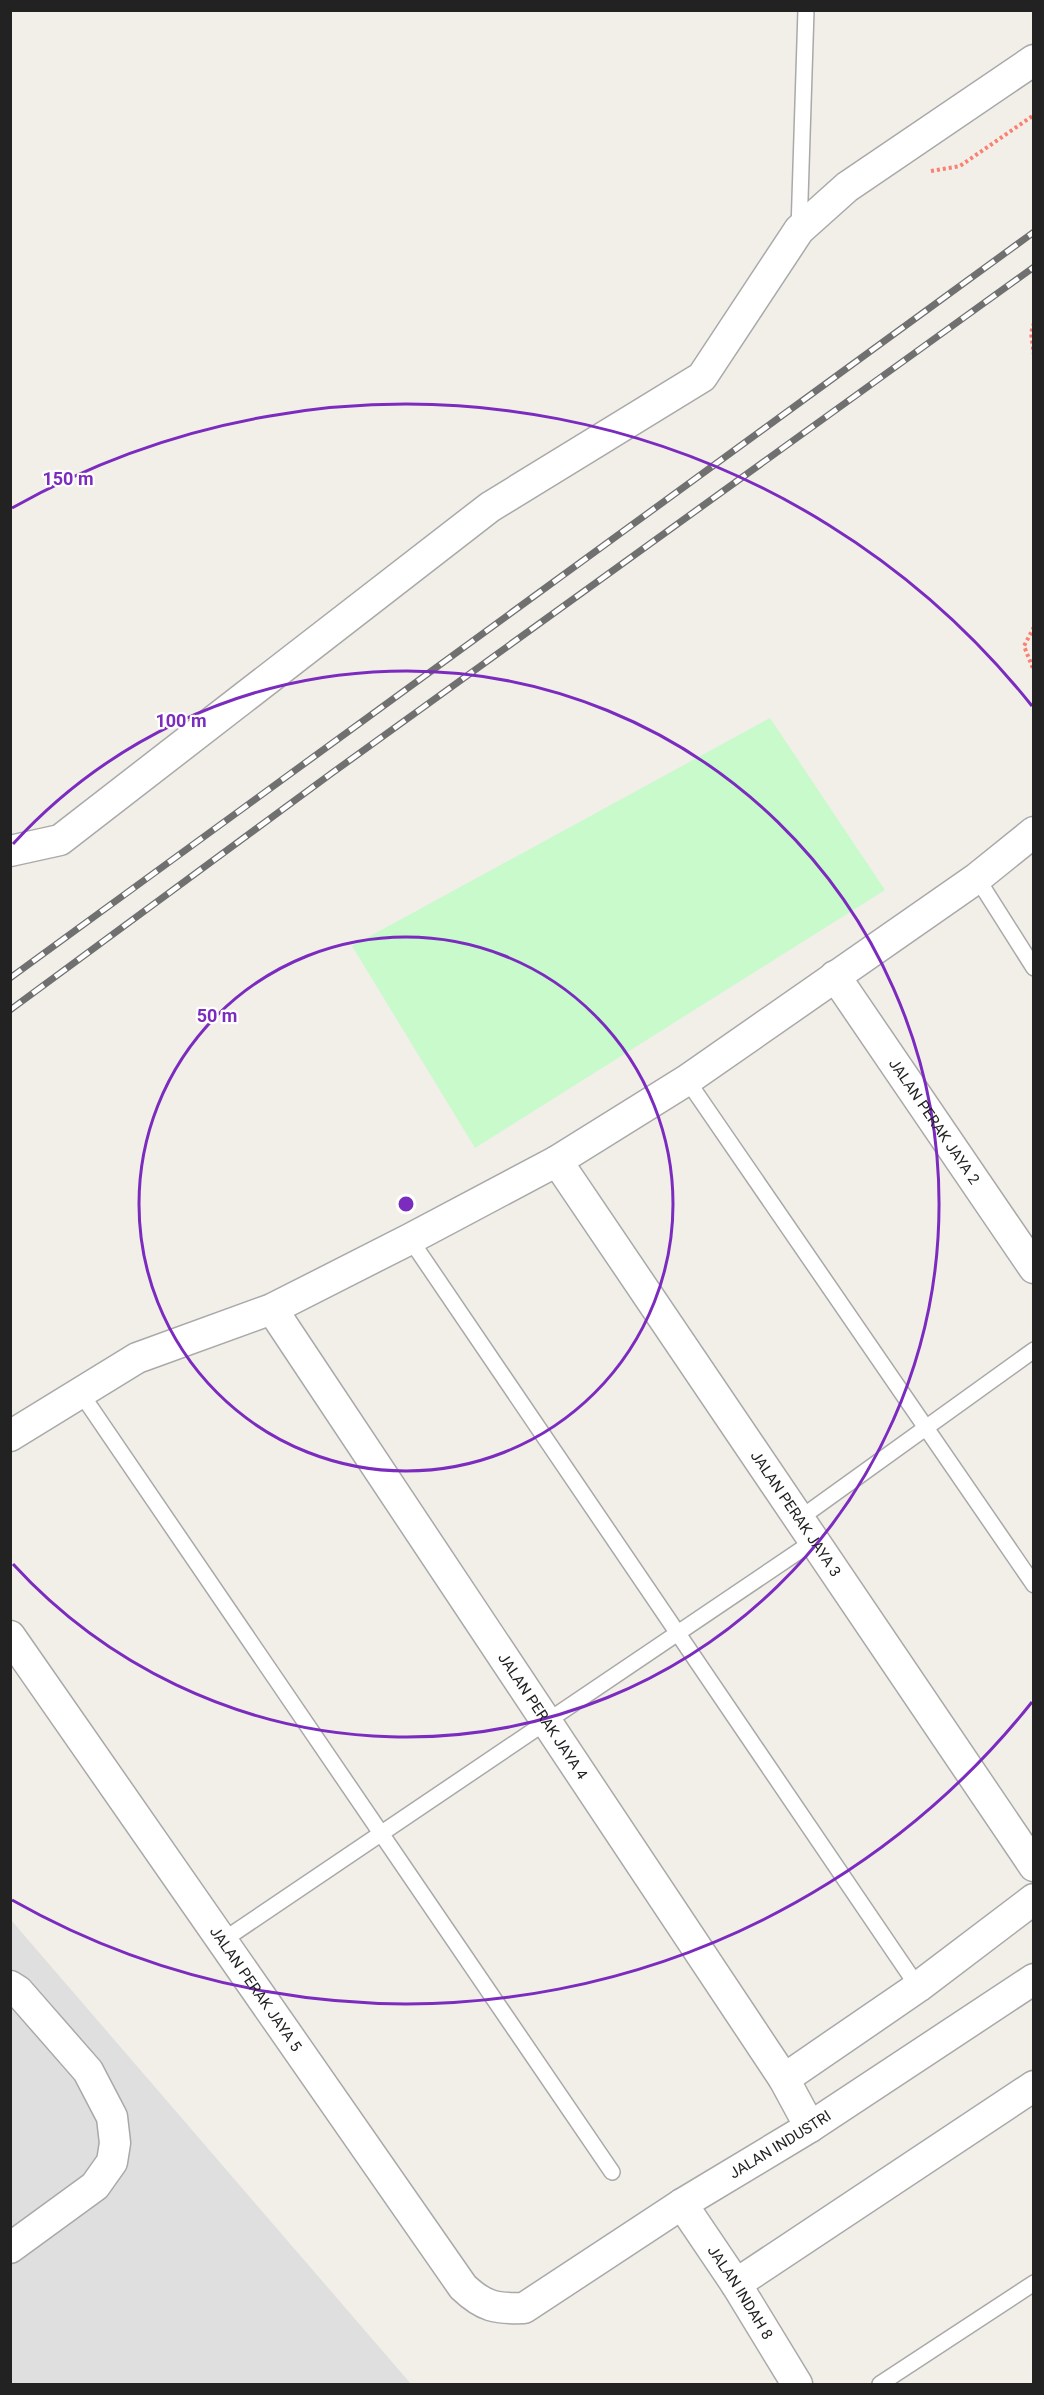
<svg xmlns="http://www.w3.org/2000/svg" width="1044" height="2395" viewBox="0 0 1044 2395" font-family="Roboto,sans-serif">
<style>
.residential{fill:#e0dfdf}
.park{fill:#c8facc}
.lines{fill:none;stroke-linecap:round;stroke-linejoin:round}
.lane-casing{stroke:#a9a9a9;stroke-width:18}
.street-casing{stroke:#a9a9a9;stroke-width:33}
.path{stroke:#fa8072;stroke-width:4;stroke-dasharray:3 3;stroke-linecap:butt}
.lane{stroke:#fff;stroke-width:15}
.street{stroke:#fff;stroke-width:30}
.rail-casing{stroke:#707070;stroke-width:7}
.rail{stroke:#fff;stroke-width:4.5;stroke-dasharray:14;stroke-linecap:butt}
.ring{fill:none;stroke:#7b2cbf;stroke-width:3}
.labels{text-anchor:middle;stroke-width:4.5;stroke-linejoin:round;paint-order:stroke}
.street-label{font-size:15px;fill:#222;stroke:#fff}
.centre{fill:#7b2cbf;stroke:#fff;stroke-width:3}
.ring-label{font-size:18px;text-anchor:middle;font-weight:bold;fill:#7b2cbf;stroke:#fff;stroke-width:4.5;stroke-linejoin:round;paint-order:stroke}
</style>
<rect width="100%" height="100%" fill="#f2efe9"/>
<!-- residential -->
<path class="residential" d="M11 1920 411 2384H11Z"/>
<!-- park -->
<path class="park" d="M770 718 885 890 475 1148 352 946Z"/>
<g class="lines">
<!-- lane casing -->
<g class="lane-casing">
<g id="lane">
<path d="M799 230 806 10"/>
<path d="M977 878 1034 968"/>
<path d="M687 1080 1034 1585"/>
<path d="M410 1239 918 1987"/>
<path d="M80 1392 612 2172"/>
<path d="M799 1519 1034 1350"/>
<path d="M222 1941 814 1541"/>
<path d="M880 2384 1034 2283"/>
</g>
</g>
<!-- street casing -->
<g class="street-casing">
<g id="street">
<path d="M10 851 60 840 490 507 702 377 799 230 847 187 1034 60"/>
<path id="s1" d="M835 976 1034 1268"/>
<path id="s2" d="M557 1161 1034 1866"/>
<path id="s3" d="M272 1309 784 2079 810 2127"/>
<path d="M10 1436 137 1358 272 1309 410 1239 557 1161 687 1080 977 878 1034 832"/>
<path id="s4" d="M10 1636 463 2287C484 2307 496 2309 524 2308L682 2204 810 2127 1034 1979"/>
<path d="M10 1986 18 1991 88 2071 112 2117 115 2143 112 2162 95 2186 10 2248"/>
<path d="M784 2079 918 1987 1034 1899"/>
<path id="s5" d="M682 2204 736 2284 797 2384"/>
<path d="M736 2284 1034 2086"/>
</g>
</g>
<!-- path -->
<g class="path">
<path d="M931 171 960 166 1034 115"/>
<path d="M1034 323 1031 333 1034 355"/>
<path d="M1034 627 1024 646 1034 671"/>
</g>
<!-- lane -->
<use href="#lane" class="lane"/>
<!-- street -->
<use href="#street" class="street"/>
<!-- rail casing -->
<g class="rail-casing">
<g id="rail">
<path d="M10 978 1034 232"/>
<path d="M10 1010 332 773 1034 267"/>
</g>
</g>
<!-- rail -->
<use href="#rail" class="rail"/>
</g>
<!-- distance rings -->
<g class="ring">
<circle cx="406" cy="1204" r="267"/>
<path d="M13 844A533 533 0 1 1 13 1564"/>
<path d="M1032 1702A800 800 0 0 1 12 1900M12 508A800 800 0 0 1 1032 706"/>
</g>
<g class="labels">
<!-- street labels -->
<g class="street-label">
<text dy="5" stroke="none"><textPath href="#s1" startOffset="176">JALAN PERAK JAYA 2</textPath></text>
<text dy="5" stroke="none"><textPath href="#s2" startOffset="426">JALAN PERAK JAYA 3</textPath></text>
<text dy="5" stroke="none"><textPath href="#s3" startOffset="489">JALAN PERAK JAYA 4</textPath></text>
<text dy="5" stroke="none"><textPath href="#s4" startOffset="430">JALAN PERAK JAYA 5</textPath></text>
<text dy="5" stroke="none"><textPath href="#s4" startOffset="1164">JALAN INDUSTRI</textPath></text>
<text dy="5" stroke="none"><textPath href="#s5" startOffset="106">JALAN INDAH 8</textPath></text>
</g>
</g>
<circle cx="406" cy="1204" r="9" class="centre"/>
<g class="ring-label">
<text x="68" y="485">150 m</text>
<text x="181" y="727">100 m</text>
<text x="217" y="1022">50 m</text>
</g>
<!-- border -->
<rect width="1044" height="2395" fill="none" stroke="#222222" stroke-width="24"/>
</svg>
